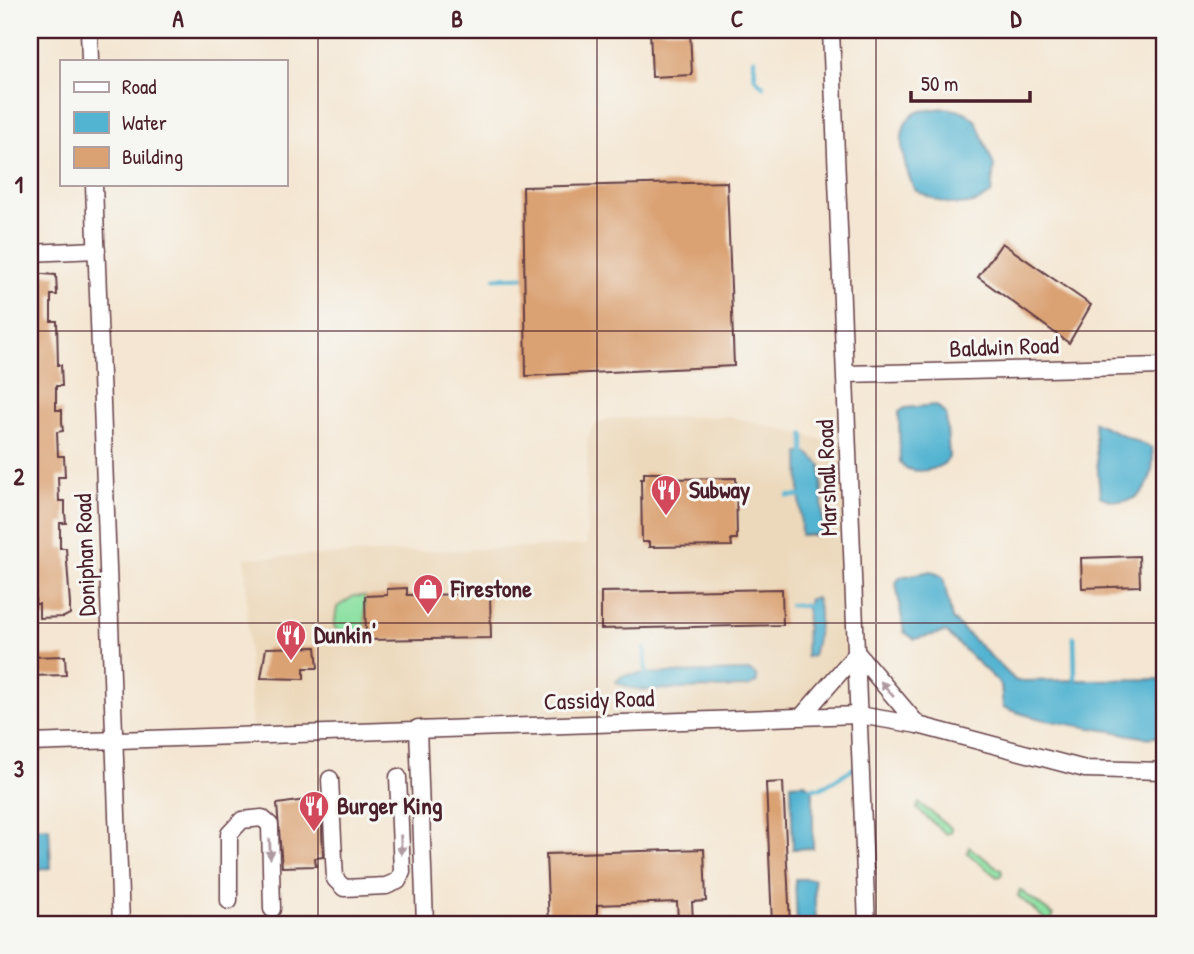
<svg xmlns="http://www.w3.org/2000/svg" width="1194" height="954" viewBox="0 0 1194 954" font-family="'Patrick Hand',sans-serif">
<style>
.built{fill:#ecd8ba}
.green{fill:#8ce1a2;stroke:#6b8066;stroke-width:2}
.water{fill:#53b4d1;stroke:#4e6a7e;stroke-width:2}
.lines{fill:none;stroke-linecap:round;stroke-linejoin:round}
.stream{stroke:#53b4d1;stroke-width:4.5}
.building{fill:#daa172}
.minor-casing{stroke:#643d44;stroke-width:19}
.minor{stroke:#fff;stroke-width:16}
.oneway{fill:#ae9aa0}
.grid{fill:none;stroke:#4a1f2b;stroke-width:2;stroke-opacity:0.55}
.labels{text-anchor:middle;stroke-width:6;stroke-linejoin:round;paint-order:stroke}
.street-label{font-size:24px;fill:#4a1f2b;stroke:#f6f6f2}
.poi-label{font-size:24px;font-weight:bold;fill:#4a1f2b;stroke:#f6f6f2;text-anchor:start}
.neatline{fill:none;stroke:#4a1f2b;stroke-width:2.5}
.grid-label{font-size:23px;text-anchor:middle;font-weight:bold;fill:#4a1f2b}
</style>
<rect width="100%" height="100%" fill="#f6f6f2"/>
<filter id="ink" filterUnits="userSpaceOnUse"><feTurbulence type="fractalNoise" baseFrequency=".0143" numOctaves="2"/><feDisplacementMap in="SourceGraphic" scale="14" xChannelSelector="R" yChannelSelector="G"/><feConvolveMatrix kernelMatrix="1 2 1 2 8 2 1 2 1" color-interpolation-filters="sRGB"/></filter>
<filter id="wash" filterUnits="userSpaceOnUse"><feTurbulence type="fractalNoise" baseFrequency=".00686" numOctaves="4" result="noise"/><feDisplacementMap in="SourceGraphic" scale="28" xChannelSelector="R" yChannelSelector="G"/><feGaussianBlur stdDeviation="1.57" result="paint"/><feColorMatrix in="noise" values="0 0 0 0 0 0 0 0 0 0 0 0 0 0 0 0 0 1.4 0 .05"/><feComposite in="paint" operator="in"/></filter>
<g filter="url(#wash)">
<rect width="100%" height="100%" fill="#f4e6d2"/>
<!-- built -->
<path class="built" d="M727 416 849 446 857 653 802 716 252 735 245 558 587 545V439L593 426 606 419Z"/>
<!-- green -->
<g class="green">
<path d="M354 596H365L366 640 343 638 334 626 337 607Z"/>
<path d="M919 803 951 828V832L946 834 917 809Z"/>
<path d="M969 847 1002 871 1001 876 997 877 967 853Z"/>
<path d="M1020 890 1053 915 1052 920 1047 921 1018 896Z"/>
</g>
<!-- water -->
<g class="water">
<path d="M946 108 965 112 976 121 994 166 991 194C967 213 939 204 914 189 905 168 890 125 918 112 926 109 938 109 946 108Z"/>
<path d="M936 405 946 414 949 457C943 471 908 477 900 462L899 412 905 408Z"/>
<path d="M1094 422 1152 448C1157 484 1138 513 1100 496Z"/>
<path d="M799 453H808L821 465 823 530 814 535H801Z"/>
<path d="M931 571 943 577 952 619 1016 681 1163 679 1164 735C1146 742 1123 732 1105 730 1069 724 1037 721 1003 707L1001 685 946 632 914 639 904 632 896 582 901 577Z"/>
<path d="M816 598C823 613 817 640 813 656L806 657 807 606 809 599Z"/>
<path d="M750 671 757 676V682L748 687 644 690 630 688 616 682 622 676 633 674Z"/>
<path d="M805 783 813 792V848L793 849 791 784Z"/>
<path d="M49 827 51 868 30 869V828Z"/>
<path d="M795 879H814L816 924H797Z"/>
</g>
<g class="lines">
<!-- stream -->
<g class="stream">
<path d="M754 59 755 78 763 86"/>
<path d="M495 278 523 277"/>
<path d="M804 434V453"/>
<path d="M788 496H800"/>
<path d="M790 605 807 606"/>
<path d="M1074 637 1075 679"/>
<path d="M645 649 646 674"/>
<path d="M810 788H821L858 766"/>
</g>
</g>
<g id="blocks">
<!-- building -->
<g class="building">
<path d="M650 30H690L692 75 652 77Z"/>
<path d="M727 182 734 366 526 376 523 187Z"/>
<path d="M1002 243 1091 305 1069 343 978 277Z"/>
<path d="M30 273 56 275 57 295H51V321H57L58 365H61L62 386H56V410H62V422L63 431 57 432 58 456H64L65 477H58L59 501H65V513L66 523H60V548H66L70 604V614L64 617 39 618V604H35L36 559H32L31 547H35L34 513H30V500H34L33 467H30Z"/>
<path d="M644 473H662V479L736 478 737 539H731L732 546 649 547V542H642L641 479H644Z"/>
<path d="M1139 556 1140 586 1082 588 1081 558Z"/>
<path d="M407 588V595L490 594 491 638 366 640 365 596 387 595V589Z"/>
<path d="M782 589 783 625 601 629V592Z"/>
<path d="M316 647 318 668H304V679L261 678 266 648Z"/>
<path d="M65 656 66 675 30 676V657Z"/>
<path d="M783 782 790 924H772L766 783Z"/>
<path d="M313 799V803H321L323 857 315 858 316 866 282 867 277 804Z"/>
<path d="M704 849 706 901 692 902 693 921H678L677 902 597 905V924H549L546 854Z"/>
</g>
</g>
</g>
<g filter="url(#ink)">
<use href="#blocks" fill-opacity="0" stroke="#643d44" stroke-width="2"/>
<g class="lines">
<!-- minor casing -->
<g class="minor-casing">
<g id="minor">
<path d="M89 30 90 61"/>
<path d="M831 30 867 924"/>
<path d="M94 184 121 924"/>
<path d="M30 253 97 250"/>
<path d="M846 374 1164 366"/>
<path d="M857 653 918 725"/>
<path d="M802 716 857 653"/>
<path d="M418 728 425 924"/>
<path d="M30 743 859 715 918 725 1085 769 1164 771"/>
<path d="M330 779 335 879 344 888 386 886 398 881 402 872 398 777"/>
<path d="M229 901V834L242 820 262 818 270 825 272 909"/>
</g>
</g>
<!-- minor -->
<use href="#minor" class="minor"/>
</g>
<!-- one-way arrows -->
<defs><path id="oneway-solid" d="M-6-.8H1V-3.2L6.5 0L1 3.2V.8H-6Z" transform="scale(1.75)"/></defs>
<g class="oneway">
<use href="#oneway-solid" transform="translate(887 689) rotate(-130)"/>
<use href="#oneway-solid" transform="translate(401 845) rotate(88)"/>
<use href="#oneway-solid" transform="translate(270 849) rotate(88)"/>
</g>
</g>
<!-- grid -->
<path class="grid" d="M318 30V924M597 30V924M876 30V924M30 331H1164M30 623H1164"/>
<!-- icons -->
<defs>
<g id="restaurant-pin" transform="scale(1.575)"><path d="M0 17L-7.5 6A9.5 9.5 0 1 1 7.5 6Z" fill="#d1495b" stroke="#f6f6f2"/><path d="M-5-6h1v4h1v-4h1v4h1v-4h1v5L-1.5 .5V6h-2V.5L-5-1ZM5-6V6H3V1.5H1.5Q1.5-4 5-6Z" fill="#fff"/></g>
<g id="shop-pin" transform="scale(1.575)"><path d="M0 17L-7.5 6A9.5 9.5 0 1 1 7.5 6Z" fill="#d1495b" stroke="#f6f6f2"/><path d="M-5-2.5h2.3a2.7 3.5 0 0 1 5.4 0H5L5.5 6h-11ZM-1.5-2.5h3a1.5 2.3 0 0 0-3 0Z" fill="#fff"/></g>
</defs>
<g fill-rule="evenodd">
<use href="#restaurant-pin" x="666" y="490"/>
<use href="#shop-pin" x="428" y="589"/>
<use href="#restaurant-pin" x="291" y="635"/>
<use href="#restaurant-pin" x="314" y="806"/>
</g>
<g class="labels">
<!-- street labels -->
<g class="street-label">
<text transform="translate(1004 347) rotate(-2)" y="8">Baldwin Road</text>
<text transform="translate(827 478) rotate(-92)" y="8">Marshall Road</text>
<text transform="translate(85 555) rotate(-92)" y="8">Doniphan Road</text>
<text transform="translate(599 700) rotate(-2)" y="8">Cassidy Road</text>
</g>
<!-- poi labels -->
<g class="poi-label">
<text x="689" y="498">Subway</text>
<text x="451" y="597">Firestone</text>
<text x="314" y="643">Dunkin'</text>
<text x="337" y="814">Burger King</text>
</g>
</g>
<!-- margin -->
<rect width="1194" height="954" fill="none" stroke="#f6f6f2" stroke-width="77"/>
<!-- legend -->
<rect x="60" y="60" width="228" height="126" fill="#f6f6f2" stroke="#b1a0a2" stroke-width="2"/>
<rect x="74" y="82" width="35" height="10" fill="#ffffff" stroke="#b1a0a2" stroke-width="2"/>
<text x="122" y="94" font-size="21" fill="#4a1f2b">Road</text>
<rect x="74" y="112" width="35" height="21" fill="#53b4d1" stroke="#b1a0a2" stroke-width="2"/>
<text x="122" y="130" font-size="21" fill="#4a1f2b">Water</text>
<rect x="74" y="147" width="35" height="21" fill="#daa172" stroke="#b1a0a2" stroke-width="2"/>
<text x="122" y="164" font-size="21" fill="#4a1f2b">Building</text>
<!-- scale -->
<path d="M911 91v10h119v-10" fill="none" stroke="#4a1f2b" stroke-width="3.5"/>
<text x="921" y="91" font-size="21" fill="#4a1f2b" stroke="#f6f6f2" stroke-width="5" paint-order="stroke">50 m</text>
<rect x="38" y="38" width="1118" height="878" class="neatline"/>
<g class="grid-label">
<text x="178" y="27">A</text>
<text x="457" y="27">B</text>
<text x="737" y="27">C</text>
<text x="1016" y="27">D</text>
<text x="19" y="193">1</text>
<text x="19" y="485">2</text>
<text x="19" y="777">3</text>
</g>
</svg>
